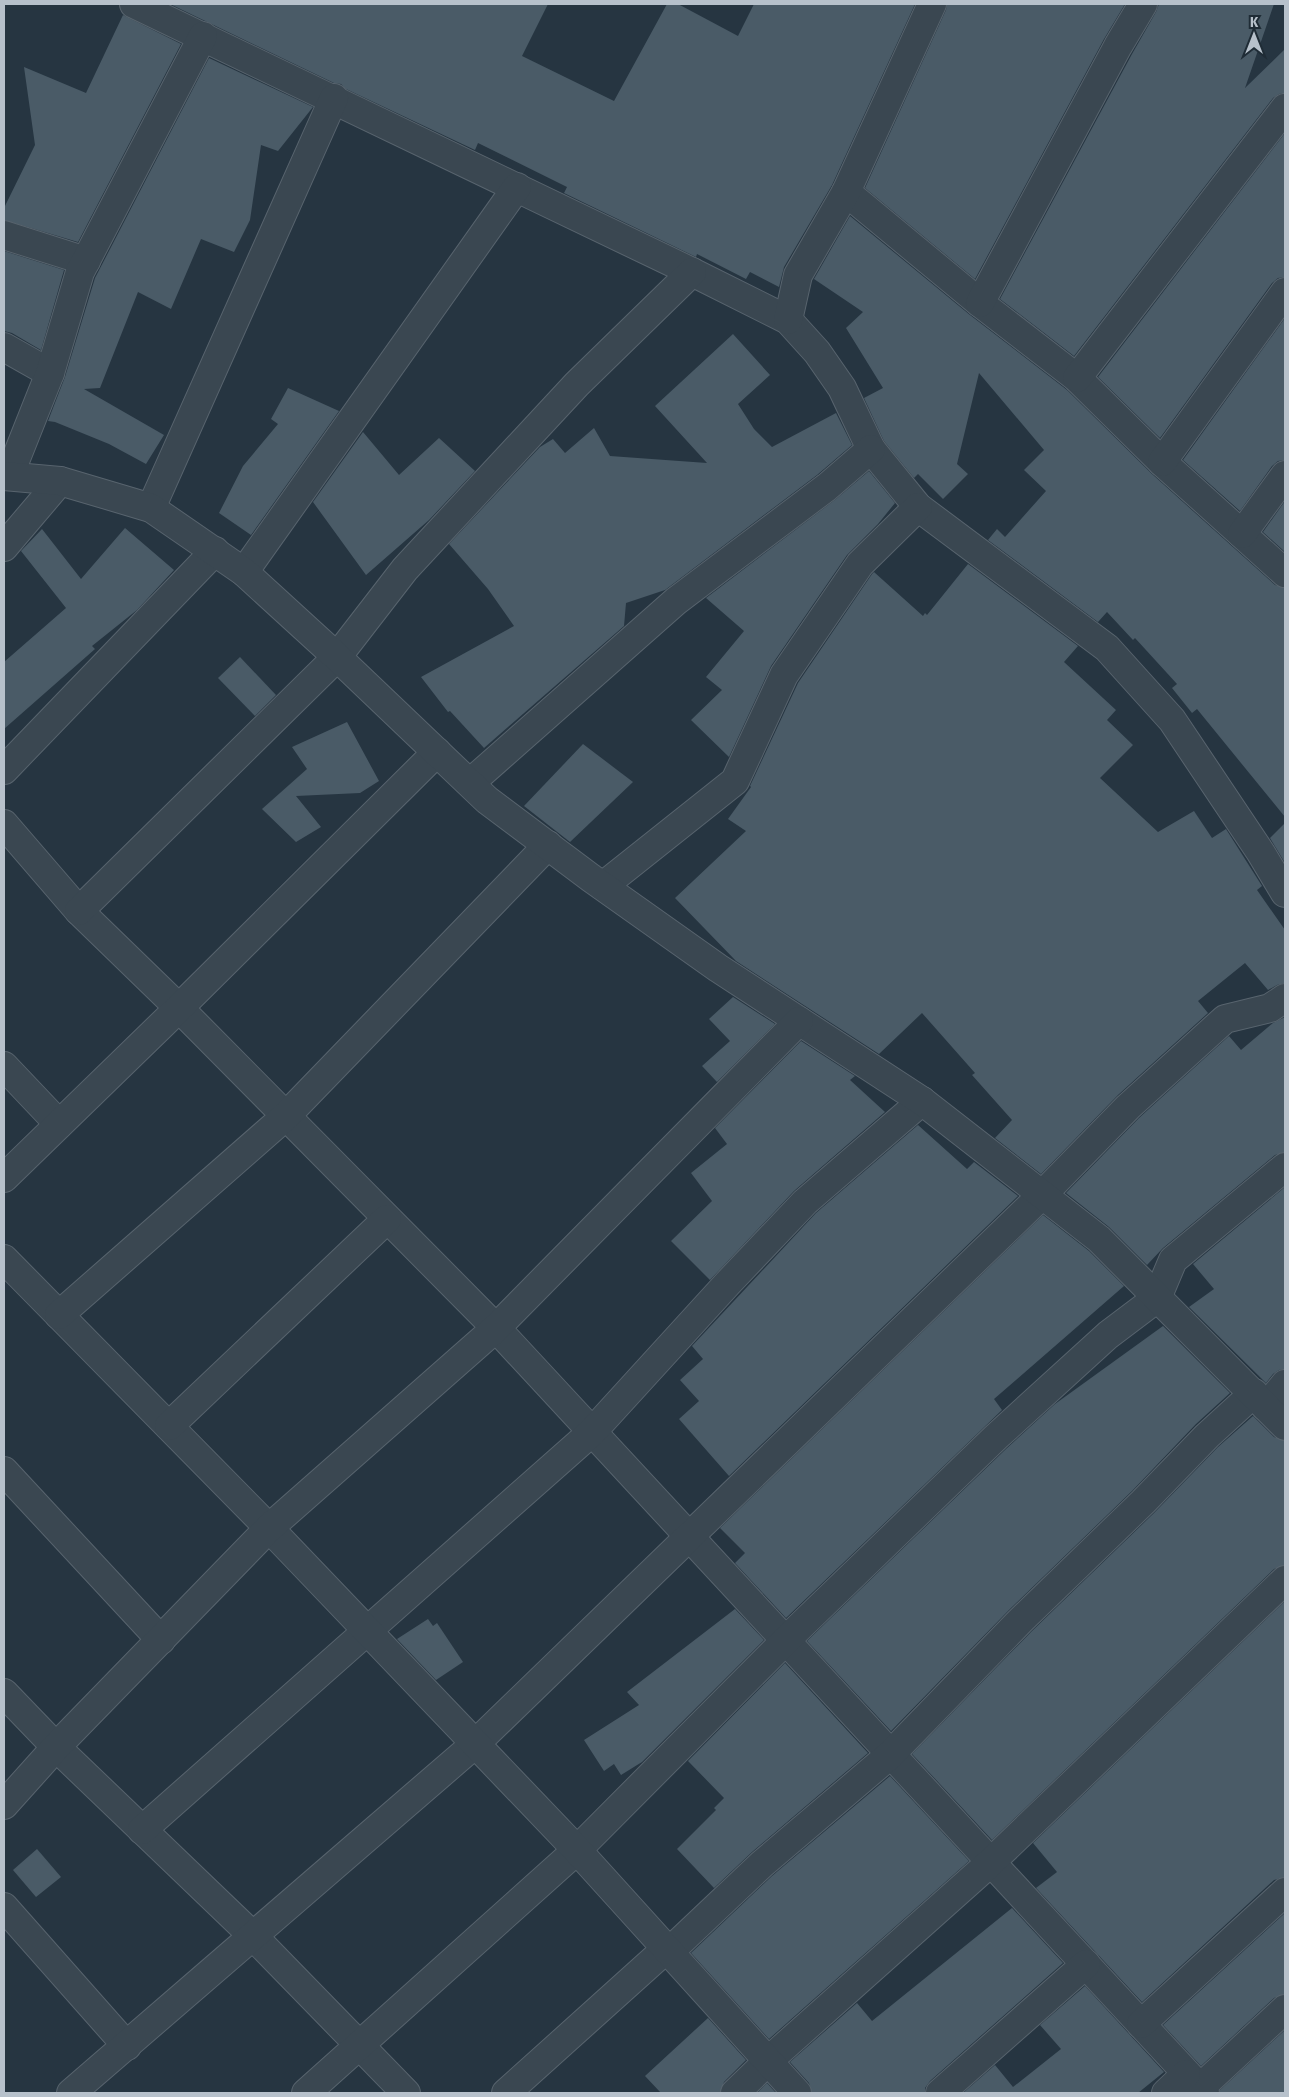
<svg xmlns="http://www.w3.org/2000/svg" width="1289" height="2097" viewBox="0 0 1289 2097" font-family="'Fira Sans Condensed',sans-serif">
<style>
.building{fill:#4a5b67}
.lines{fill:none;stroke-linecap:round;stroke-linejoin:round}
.minor-casing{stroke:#58646e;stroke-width:30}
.tertiary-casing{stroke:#58646e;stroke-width:30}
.minor{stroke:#3a4751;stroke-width:28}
.tertiary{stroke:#3a4751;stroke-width:28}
</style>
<rect width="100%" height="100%" fill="#263541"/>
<!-- building -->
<g class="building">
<path d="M170 4H548L522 56 614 101 667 4H678L738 36 754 4H915L832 185 784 267 779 287 750 272 746 279 697 254 696 257 564 193 567 187 478 143 475 150 346 89 341 84 334 83Z"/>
<path d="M947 4H1125L1104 39 975 279 865 188 946 10Z"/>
<path d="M1159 4H1274L1245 88 1285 49V93L1279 94 1273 98 1074 356 1000 299 1132 54 1156 12Z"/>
<path d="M123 15 181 44 78 242 4 220V208L35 145 24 67 86 93Z"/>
<path d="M209 58 313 107 278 151 261 145 250 220 234 252 201 239 171 309 138 292 100 388 84 389 164 435 146 464 109 444 55 422 48 421 65 377 95 278Z"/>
<path d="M1285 133V277L1278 278 1272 283 1160 438 1098 377Z"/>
<path d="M850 216 970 315 1067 390 1152 474 1275 585 1285 588V817L1197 709 1192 713 1172 688 1177 684 1135 638 1133 640 1107 612 1098 622 988 540 997 529 1005 537 1046 491 1024 470 1044 450 979 373 957 464 968 474 943 499 918 474 914 478 884 441 864 398 883 388 846 328 863 312 814 279Z"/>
<path d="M4 251 64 270 41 350 12 333 4 331Z"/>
<path d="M1285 318V460L1278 461 1272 466 1240 511 1183 460Z"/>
<path d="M733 334 770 375 738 404 754 429 772 447 836 413 852 445 817 475 665 590 626 603 624 626 484 748 450 711 448 712 421 677 514 626 488 589 449 544 540 447 553 439 565 453 594 428 610 456 707 463 655 406Z"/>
<path d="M288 388 339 411 251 535 219 513 243 466 278 424 271 419Z"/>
<path d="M363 432 399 475 439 438 475 471 429 520 366 575 313 502Z"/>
<path d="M869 471 895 503 878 524 847 555 771 666 729 757 691 720 722 690 706 677 744 631 706 598 836 499Z"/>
<path d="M1285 501V552L1263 532Z"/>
<path d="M125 528 174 570 137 610 92 646 95 649 4 729V662L66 608 21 551 42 529 81 579Z"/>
<path d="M968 564 1078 646 1064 662 1116 710 1107 720 1133 745 1100 778 1158 832 1194 811 1212 838 1226 829 1262 886 1257 890 1285 930V983L1277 985 1268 990 1245 963 1198 1001 1208 1013 1118 1095 1041 1174 995 1138 1012 1120 972 1075 975 1073 922 1013 879 1054 736 961 675 898 746 831 728 819 751 787 750 786 798 683 872 574 874 572 923 616 925 613 927 615Z"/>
<path d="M240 657 276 695 255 716 218 678Z"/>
<path d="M347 722 379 781 360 793 296 796 321 827 296 842 262 809 307 769 292 747Z"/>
<path d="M583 744 633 782 570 842 524 806Z"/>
<path d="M1285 823V863L1270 838Z"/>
<path d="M733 997 775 1024 717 1082 702 1066 730 1041 709 1019Z"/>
<path d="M1285 1017V1152L1275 1155 1163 1248 1147 1265 1109 1227 1066 1193 1139 1118 1229 1036 1241 1050 1273 1023Z"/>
<path d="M801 1041 855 1076 850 1080 885 1112 794 1191 710 1280 671 1241 712 1201 691 1173 727 1144 715 1128Z"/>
<path d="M918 1125 967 1169 974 1162 1018 1196 729 1476 679 1419 699 1401 680 1380 703 1359 692 1346 816 1213Z"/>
<path d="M1285 1187V1369L1279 1370 1273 1374 1266 1383 1189 1307 1214 1289 1193 1264Z"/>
<path d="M1043 1215 1089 1251 1124 1286 994 1399 1002 1410 786 1618 735 1563 745 1553 720 1528Z"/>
<path d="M1163 1326 1230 1393 1196 1424 1132 1491 1009 1610 891 1731 807 1641 1007 1448 1055 1404Z"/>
<path d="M1253 1416 1274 1437 1285 1441V1565L1274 1569 992 1840 912 1754 1031 1632 1154 1513 1218 1447Z"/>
<path d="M1285 1601V1877L1274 1880 1142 2002 1036 1888 1057 1872 1033 1843Z"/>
<path d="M735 1609 764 1640 642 1762 621 1775 614 1764 604 1771 584 1740 639 1705 627 1692Z"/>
<path d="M428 1619 433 1626 437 1623 463 1662 436 1680 397 1639Z"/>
<path d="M785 1663 868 1753 752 1852 714 1888 677 1849 716 1810 714 1808 724 1798 688 1761Z"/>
<path d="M890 1776 969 1861 769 2039 691 1953 772 1876Z"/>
<path d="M37 1849 61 1877 36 1897 13 1870Z"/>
<path d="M1012 1908 1063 1963 930 2081 925 2088V2093H812L809 2083 790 2062 857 2003 872 2021Z"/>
<path d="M1285 1913V1994L1274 1998 1201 2066 1163 2025Z"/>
<path d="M1085 1986 1164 2072 1138 2093H963L995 2065 1013 2087 1061 2049 1040 2025Z"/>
<path d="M708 2018 746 2060 724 2082 720 2093H661L645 2076Z"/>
<path d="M1285 2030V2093H1220V2090Z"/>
<path d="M767 2083 776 2093H757Z"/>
</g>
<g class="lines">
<!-- minor casing -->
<g class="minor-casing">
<g id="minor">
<path d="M134 4 692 272 788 320 817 352 842 388 871 449 918 507 1107 648 1172 720 1261 853 1285 893"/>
<path d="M846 192 980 303 1077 378 1162 462 1285 573"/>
<path d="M4 235 86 261"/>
<path d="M980 303 1118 46 1143 4"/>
<path d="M788 320 798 275 846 192 932 4"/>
<path d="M4 347 50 373"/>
<path d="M1077 378 1285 108"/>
<path d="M1162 462 1285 292"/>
<path d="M9 476 50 373 80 272 203 36"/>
<path d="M151 508 334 98"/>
<path d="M1242 534 1285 475"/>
<path d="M4 547 60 481"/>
<path d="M244 572 517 187"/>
<path d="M4 770 215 551"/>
<path d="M470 783 676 601 827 487 871 449"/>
<path d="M4 824 79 911 179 1008 496 1328 1205 2093"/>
<path d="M603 886 735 781 784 675 860 564 918 507"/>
<path d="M79 911 337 657 405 569 577 384 692 272"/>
<path d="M4 1066 59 1124"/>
<path d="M4 1178 179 1008 437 752"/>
<path d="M4 1259 269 1528"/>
<path d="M59 1315 286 1116 548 845"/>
<path d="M1266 1407 1285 1384"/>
<path d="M169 1426 387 1219"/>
<path d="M4 1471 161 1640"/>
<path d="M4 1693 56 1747 253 1936 406 2093"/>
<path d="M142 1830 592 1432 728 1283 805 1202 922 1101"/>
<path d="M4 1907 127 2046"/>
<path d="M668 1953 762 1864 890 1755 1020 1621 1143 1502 1207 1436 1254 1393"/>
<path d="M1141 2024 1285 1892"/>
<path d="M1200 2088 1285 2009"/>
<path d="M71 2093 475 1744 1043 1194 1128 1107 1225 1019 1270 1008 1285 998"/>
<path d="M306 2093 577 1850 786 1640 996 1437 1108 1335 1157 1298 1173 1260 1285 1167"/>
<path d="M506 2093 666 1949"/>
<path d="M735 2093 768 2061 991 1862 1285 1580"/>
<path d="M940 2093 1086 1964"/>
<path d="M1166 2093 1186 2074"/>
</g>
</g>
<!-- tertiary casing -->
<g class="tertiary-casing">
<g id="tertiary">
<path d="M4 476 60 481 151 508 244 572 337 657 487 800 591 878 718 968 922 1101 1099 1239 1285 1426"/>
<path d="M269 1528 577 1850 797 2093"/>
<path d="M4 1805 56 1747 269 1528 496 1328 799 1021"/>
</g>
</g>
<!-- minor -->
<use href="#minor" class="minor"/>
<!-- tertiary -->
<use href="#tertiary" class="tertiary"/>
</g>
<!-- border -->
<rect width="1289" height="2097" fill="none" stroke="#b7c1cb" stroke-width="10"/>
<!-- north arrow -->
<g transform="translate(1254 35)" stroke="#1f2c36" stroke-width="4" paint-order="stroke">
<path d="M0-4L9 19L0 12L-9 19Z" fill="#b7c1cb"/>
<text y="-8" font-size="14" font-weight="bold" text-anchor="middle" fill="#b7c1cb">K</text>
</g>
</svg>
